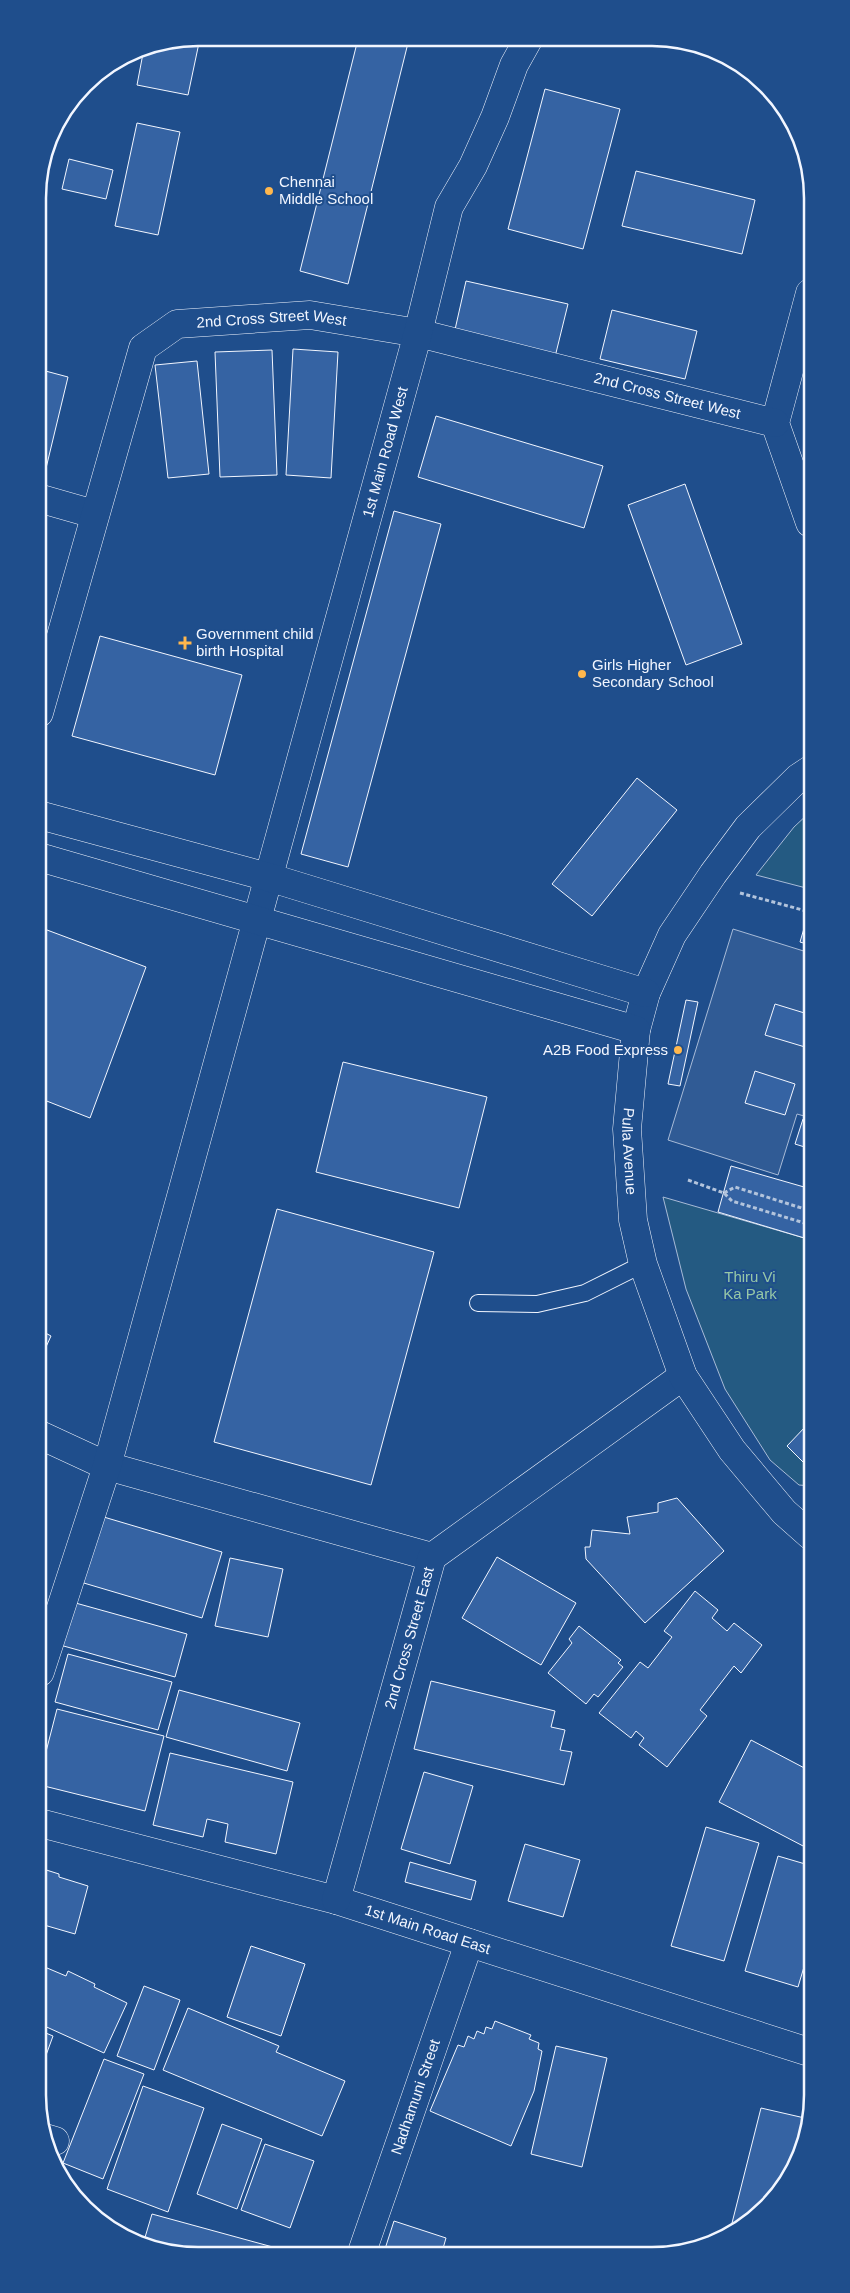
<svg xmlns="http://www.w3.org/2000/svg" width="850" height="2293" viewBox="0 0 850 2293" font-family="Arial,sans-serif">
<style>
.green{fill:#245a82;stroke:#a8bbd7}
.parking{fill:#305b95;stroke:#a8bbd7}
.building{fill:#3563a3;stroke:#f2f6ff}
.lines{fill:none;stroke-linecap:round;stroke-linejoin:round}
.service-casing{stroke:#f2f6ff;stroke-width:18}
.minor-casing{stroke:#f2f6ff;stroke-width:29}
.tertiary-casing{stroke:#f2f6ff;stroke-width:29}
.path{stroke:#b3c4dc;stroke-width:3;stroke-dasharray:4 2.5;stroke-linecap:butt}
.service{stroke:#1f4e8c;stroke-width:16}
.minor{stroke:#1f4e8c;stroke-width:28}
.tertiary{stroke:#1f4e8c;stroke-width:28}
.poi-dot{fill:#ffb74d;stroke:#1f4e8c;stroke-width:2}
.labels{text-anchor:middle;stroke-width:4;stroke-linejoin:round;paint-order:stroke}
.poi-label{font-size:15px;fill:#f2f6ff;stroke:#1f4e8c;text-anchor:start}
.street-label{font-size:15px;fill:#f2f6ff;stroke:#1f4e8c}
.park-label{font-size:15px;fill:#97c8a6;stroke:#1f4e8c}
.rim{fill:none;stroke:#f2f6ff;stroke-width:2.5}
</style>
<rect width="100%" height="100%" fill="#1f4e8c"/>
<!-- green -->
<g class="green">
<path d="M810 812V889L756 875 794 827Z"/>
<path d="M663 1197 811 1240V1486L799 1485 770 1460 725 1389 686 1289Z"/>
</g>
<!-- parking -->
<path class="parking" d="M733 929 810 953 811 1118 797 1114 778 1175 668 1140Z"/>
<!-- building -->
<g class="building">
<path d="M200 38 188 95 137 85 144 48Z"/>
<path d="M358 39H409L348 284 300 271Z"/>
<path d="M545 89 620 109 583 249 508 229Z"/>
<path d="M137 123 180 132 158 235 115 226Z"/>
<path d="M69 159 113 170 106 199 62 189Z"/>
<path d="M636 171 755 200 742 254 622 226Z"/>
<path d="M466 281 568 304 555 357 454 334Z"/>
<path d="M612 310 697 331 685 379 600 359Z"/>
<path d="M293 349 338 352 331 478 286 475Z"/>
<path d="M272 350 277 475 220 477 215 352Z"/>
<path d="M197 361 209 474 168 478 155 365Z"/>
<path d="M38 369 68 377 41 489 38 488Z"/>
<path d="M436 416 603 466 584 528 418 477Z"/>
<path d="M685 484 742 644 686 665 628 505Z"/>
<path d="M394 511 441 524 348 867 301 854Z"/>
<path d="M100 636 242 675 215 775 72 736Z"/>
<path d="M637 778 677 810 592 916 552 884Z"/>
<path d="M810 908V945L800 942Z"/>
<path d="M39 927 146 967 90 1118 39 1098Z"/>
<path d="M686 1000 698 1002 680 1086 668 1084Z"/>
<path d="M775 1004 811 1015V1029L805 1047 765 1035Z"/>
<path d="M343 1062 487 1097 459 1208 316 1172Z"/>
<path d="M755 1071 795 1084 785 1115 745 1103Z"/>
<path d="M803 1119 811 1122V1149L795 1144Z"/>
<path d="M731 1166 811 1189V1240L718 1212Z"/>
<path d="M277 1209 434 1252 371 1485 214 1442Z"/>
<path d="M40 1330 51 1336 40 1360Z"/>
<path d="M806 1426 811 1431V1470L787 1446Z"/>
<path d="M677 1498 724 1551 645 1623 586 1559 585 1547H590L592 1530 630 1534 627 1517 658 1512V1503Z"/>
<path d="M97 1515 222 1552 202 1618 77 1581Z"/>
<path d="M497 1557 576 1603 541 1665 462 1618Z"/>
<path d="M230 1558 283 1569 268 1637 215 1626Z"/>
<path d="M695 1591 718 1610 712 1618 727 1631 734 1623 762 1645 741 1673 734 1666 700 1710 707 1716 667 1767 639 1745 644 1738 636 1731 631 1738 599 1713 640 1662 648 1668 672 1637 664 1631Z"/>
<path d="M72 1602 187 1634 175 1677 60 1645Z"/>
<path d="M579 1626 621 1660 618 1663 623 1667 598 1697 594 1694 586 1704 548 1673 572 1643 569 1639Z"/>
<path d="M68 1654 172 1682 158 1730 55 1702Z"/>
<path d="M431 1681 555 1711 551 1727 565 1730 560 1750 572 1752 564 1785 414 1749Z"/>
<path d="M179 1690 300 1723 287 1771 166 1737Z"/>
<path d="M57 1709 164 1736 145 1811 40 1785V1775Z"/>
<path d="M751 1740 812 1772V1835L805 1847 719 1802Z"/>
<path d="M170 1753 293 1782 276 1854 225 1842 228 1824 207 1819 203 1837 153 1825Z"/>
<path d="M424 1772 473 1786 450 1864 401 1849Z"/>
<path d="M706 1827 759 1843 724 1961 671 1946Z"/>
<path d="M525 1844 580 1860 563 1917 508 1901Z"/>
<path d="M778 1856 812 1866V1940L798 1987 745 1971Z"/>
<path d="M410 1862 476 1881 471 1900 405 1882Z"/>
<path d="M40 1868 59 1874V1877L88 1886 75 1934 44 1925 45 1920 40 1918Z"/>
<path d="M251 1946 305 1964 281 2036 227 2017Z"/>
<path d="M40 1965 66 1976 68 1971 95 1984 94 1987 127 2003 104 2053 40 2024Z"/>
<path d="M144 1986 180 2000 154 2070 117 2056Z"/>
<path d="M188 2008 279 2046 276 2052 345 2081 322 2136 163 2070Z"/>
<path d="M495 2021 531 2035 529 2039 539 2043 538 2049 542 2051 534 2091 511 2146 430 2111 458 2045 464 2047 468 2036 474 2039 477 2031 484 2034 486 2027 492 2029Z"/>
<path d="M41 2031 53 2036 41 2069Z"/>
<path d="M556 2046 607 2058 582 2167 531 2154Z"/>
<path d="M104 2059 144 2074 103 2179 63 2163Z"/>
<path d="M143 2086 204 2108 168 2212 107 2189Z"/>
<path d="M761 2108 809 2119 800 2156 773 2201 729 2235Z"/>
<path d="M222 2124 262 2139 237 2209 197 2194Z"/>
<path d="M265 2144 314 2161 290 2228 241 2210Z"/>
<path d="M80 2203 89 2205 88 2211 85 2209Z"/>
<path d="M152 2214 291 2252H167L143 2244Z"/>
<path d="M394 2221 446 2238 442 2252H384Z"/>
</g>
<g class="lines">
<!-- service casing -->
<g class="service-casing">
<path id="service" d="M478 1303 537 1304 585 1293 643 1264"/>
</g>
<!-- minor casing -->
<g class="minor-casing">
<g id="minor">
<path d="M810 293 775 423 810 523"/>
<path d="M38 498 94 514"/>
<path id="s1" d="M39 713 143 348 177 324 310 315 418 333 775 423"/>
<path d="M40 1435 107 1466 432 1557"/>
<path id="s2" d="M40 1672 107 1466 418 333 449 207 473 166 495 117 514 65 528 40"/>
<path id="s3" d="M40 1823 336 1900 812 2053"/>
<path id="s4" d="M336 1900 432 1557 683 1376"/>
<path d="M45 2138 55 2141"/>
<path id="s5" d="M362 2252 469 1943"/>
</g>
</g>
<!-- tertiary casing -->
<g class="tertiary-casing">
<g id="tertiary">
<path id="s6" d="M810 770 798 778 748 827 713 874 672 935 646 993 636 1030 627 1129 633 1220 643 1264 683 1376 732 1450 784 1512 811 1536"/>
<path d="M39 815 268 877 646 993"/>
<path d="M39 857 636 1030"/>
</g>
</g>
<!-- path -->
<g class="path">
<path d="M740 893 810 912"/>
<path d="M688 1180 724 1193 732 1201 811 1225"/>
<path d="M724 1193 735 1187 811 1211"/>
<path d="M811 1332 808 1348 811 1382"/>
</g>
<!-- service -->
<use href="#service" class="service"/>
<!-- minor -->
<use href="#minor" class="minor"/>
<!-- tertiary -->
<use href="#tertiary" class="tertiary"/>
</g>
<!-- markers -->
<g class="poi-dot">
<circle cx="269" cy="191" r="5"/>
<path d="M182.5 635.5h5v5h5v5h-5v5h-5v-5h-5v-5h5z"/>
<circle cx="582" cy="674" r="5"/>
<circle cx="678" cy="1050" r="5"/>
</g>
<g class="labels">
<!-- poi labels -->
<g class="poi-label">
<text x="279" y="187">Chennai<tspan x="279" dy="17">Middle School</tspan></text>
<text x="196" y="639">Government child<tspan x="196" dy="17">birth Hospital</tspan></text>
<text x="592" y="670">Girls Higher<tspan x="592" dy="17">Secondary School</tspan></text>
<text x="668" y="1055" text-anchor="end">A2B Food Express</text>
</g>
<!-- street labels -->
<g class="street-label">
<text dy="5" stroke="none"><textPath href="#s1" startOffset="516">2nd Cross Street West</textPath></text>
<text dy="5" stroke="none"><textPath href="#s1" startOffset="921">2nd Cross Street West</textPath></text>
<text dy="5" stroke="none"><textPath href="#s2" startOffset="1268">1st Main Road West</textPath></text>
<text dy="5" stroke="none"><textPath href="#s6" startOffset="440">Pulla Avenue</textPath></text>
<text dy="5" stroke="none"><textPath href="#s4" startOffset="272">2nd Cross Street East</textPath></text>
<text dy="5" stroke="none"><textPath href="#s3" startOffset="402">1st Main Road East</textPath></text>
<text dy="5" stroke="none"><textPath href="#s5" startOffset="164">Nadhamuni Street</textPath></text>
</g>
<!-- park labels -->
<g class="park-label">
<text x="750" y="1282">Thiru Vi<tspan x="750" dy="17">Ka Park</tspan></text>
</g>
</g>
<!-- crop -->
<path d="M0 0H850V2293H0ZM198 46H652A152 152 0 0 1 804 198V2095A152 152 0 0 1 652 2247H198A152 152 0 0 1 46 2095V198A152 152 0 0 1 198 46Z" fill="#1f4e8c" fill-rule="evenodd"/>
<path class="rim" d="M198 46H652A152 152 0 0 1 804 198V2095A152 152 0 0 1 652 2247H198A152 152 0 0 1 46 2095V198A152 152 0 0 1 198 46Z"/>
</svg>
